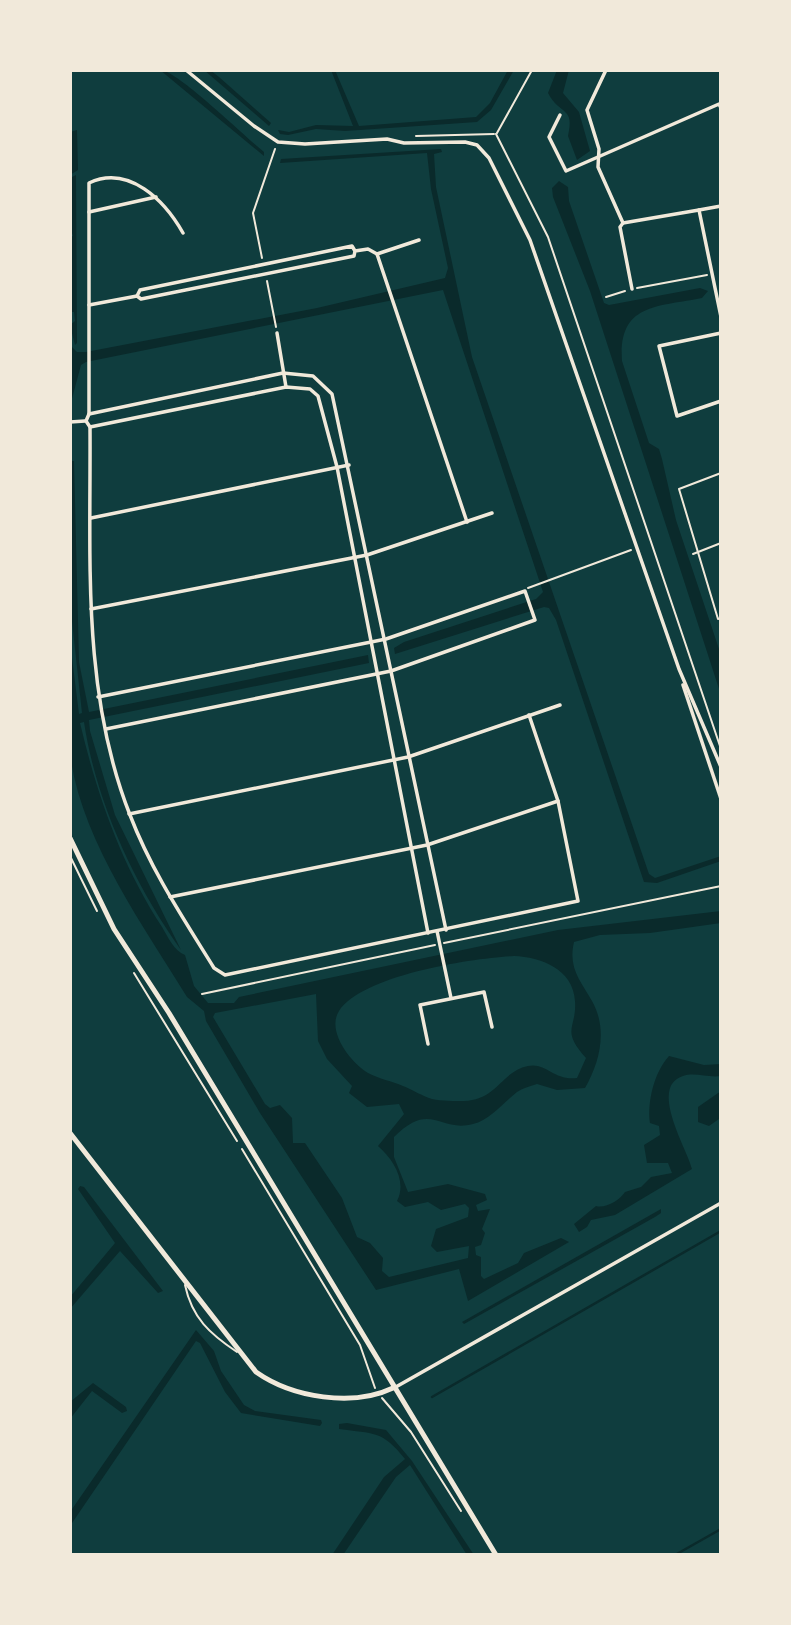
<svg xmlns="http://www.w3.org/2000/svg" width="791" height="1625" viewBox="0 0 791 1625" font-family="Karla,sans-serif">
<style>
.water{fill:#0a2a2b;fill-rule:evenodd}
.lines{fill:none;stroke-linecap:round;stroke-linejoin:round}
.stream{stroke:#0a2a2b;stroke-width:2.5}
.path{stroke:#f1e9da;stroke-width:2}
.service{stroke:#f1e9da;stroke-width:2}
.minor{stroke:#f1e9da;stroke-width:3.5}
.tertiary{stroke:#f1e9da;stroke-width:5}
.secondary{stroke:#f1e9da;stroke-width:5}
</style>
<rect width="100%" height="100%" fill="#0f3d3e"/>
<!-- water -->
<g class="water">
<path d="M160 70C177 70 245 137 264 152V156Z"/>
<path d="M204 70H210L219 77 271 123 269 126Z"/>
<path d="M331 70H335L359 126 476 117 490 103 508 70H514L491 110 477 122 345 131 316 129 288 135 280 134 278 130 289 132 316 125 353 126Z"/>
<path d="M557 70H569L563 93 579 112 590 151 577 160 568 136C575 106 560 116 548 93Z"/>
<path d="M77 130 78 170 70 175V132Z"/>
<path d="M441 149 442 152 434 154 436 187 472 357 649 874 655 878 721 856V861L657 883 644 882 556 620 549 608 544 607 395 654 394 648 404 642 536 599 543 592 443 290 86 362 81 365 70 406V345L77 352H86L317 308 445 278 448 268 431 189 427 153 280 163 281 159Z"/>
<path d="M76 175 77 343 75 345 70 325 75 321 74 312H70V237L73 236 71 230 72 177Z"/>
<path d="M559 181 568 187 569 201 604 303 609 305 700 288 708 291 702 298C658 307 618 303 622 361L649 443 659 449 662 459 676 520 721 655V695L590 291 553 197 552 188Z"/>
<path d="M71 461H74L79 662 89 712 368 655 369 663 89 720 90 731 115 815 181 950C134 884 96 802 84 722L80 723C97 795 121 864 162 927 168 937 174 951 185 955L194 986 208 1003H234L239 997 558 930 721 911V923L650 933 600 935 574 942C568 968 580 980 592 1001 608 1029 600 1062 585 1088L557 1090 537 1084C531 1086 523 1088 517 1092 504 1102 490 1120 473 1124 439 1133 431 1100 394 1137V1157L408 1192 448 1184 485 1194 487 1200 476 1205 478 1211 490 1209 482 1229 485 1233 481 1245 475 1247 476 1255 481 1257V1276L484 1279 518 1263 524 1253 561 1238 569 1242 468 1301 459 1269 376 1290 260 1113 206 1021 204 1011 187 997C143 925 81 840 70 754 66 718 70 678 70 642L79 714 82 713 71 612ZM514 956C541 957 573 969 575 1001 577 1029 560 1029 586 1058L577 1078C554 1081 546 1062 528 1066 502 1071 497 1100 464 1101 455 1101 442 1101 432 1099 422 1096 413 1090 403 1086 392 1081 379 1079 368 1073 351 1063 326 1031 339 1011 362 975 473 958 514 956ZM316 994 318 1041 327 1059 352 1086 349 1093 367 1107 399 1104 404 1114 378 1146C394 1160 407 1182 397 1201L405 1207 428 1202 441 1210 465 1204 469 1208 468 1217 436 1229 431 1246 437 1252 469 1246 468 1258 389 1277 382 1271 383 1258 370 1243 357 1237 342 1198 305 1143H293L292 1118 280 1105 270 1108 265 1104 213 1017 215 1013Z"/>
<path d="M669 1056 704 1065 721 1064V1076C708 1078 695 1072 683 1076 648 1087 688 1150 692 1169L615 1215 591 1220 587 1227 579 1232 574 1224 596 1206C605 1209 620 1200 625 1192L641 1187 651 1177 672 1173 668 1163H647L644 1145 660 1135 659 1126 650 1123C647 1103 654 1072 669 1056Z"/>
<path d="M721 1091 719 1119 709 1126 698 1122V1107Z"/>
<path d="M80 1186 84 1187 163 1291 158 1293 120 1251 70 1309V1297L115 1243 78 1189Z"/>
<path d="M661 1209V1213L655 1217 464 1324 462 1322Z"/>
<path d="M196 1330 214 1351 221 1371 244 1405 255 1411 321 1420 322 1423 320 1426 241 1413 225 1392 200 1343 196 1341 70 1526V1512Z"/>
<path d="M93 1383 126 1407 127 1411 122 1413 92 1391 70 1419V1402Z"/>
<path d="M347 1423 386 1430 412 1461 474 1555H467L410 1465 396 1477 343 1555H332L384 1477 405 1459C382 1430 374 1434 339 1429V1424Z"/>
</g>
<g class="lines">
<!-- stream -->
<g class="stream">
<path d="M432 1397 721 1231"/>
<path d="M675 1555 721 1529"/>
</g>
<!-- path -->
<g class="path">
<path d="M497 133 532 70"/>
<path d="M496 134 548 237 721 749"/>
<path d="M416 136 494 134"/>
<path d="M262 258 253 213 275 149"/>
<path d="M267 281 276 327"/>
<path d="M637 288 707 275"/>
<path d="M606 297 625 291"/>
<path d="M721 473 679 489 718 619 721 618"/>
<path d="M693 554 721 543"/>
<path d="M528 588 631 550"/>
<path d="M70 856 97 911"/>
<path d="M444 943 721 886"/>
<path d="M134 973 237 1141"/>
<path d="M202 994 435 945"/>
<path d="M242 1149 360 1345 375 1388"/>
<path d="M382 1398 411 1432 461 1511"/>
</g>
<!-- service -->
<path class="service" d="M185 1285C192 1318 210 1334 237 1352"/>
<!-- minor -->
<g class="minor">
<path d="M186 70 254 126 278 142 305 144 387 139 404 143 465 142 477 145 489 158 530 240 679 669 721 767"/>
<path d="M606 70 587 110 599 149 598 167 623 223 620 227 632 289"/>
<path d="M560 115 549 137 566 171 719 104 721 108"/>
<path d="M721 206 699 210 721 317"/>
<path d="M89 212 156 197"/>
<path d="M623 223 699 210"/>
<path d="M183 233C165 201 129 164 89 183V414L86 421 90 427C91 557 81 691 130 815 151 870 183 918 214 968L225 975 578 901 558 801 529 715"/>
<path d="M355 251 354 256 141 299 137 296 140 290 352 246 355 251 368 249 377 254 419 240"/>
<path d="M377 254 467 522"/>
<path d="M89 305 137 296"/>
<path d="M277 333 286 387"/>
<path d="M721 333 659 346 677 416 721 401"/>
<path d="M89 414 283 373 313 376 332 394 446 930"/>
<path d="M70 422 85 421"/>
<path d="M90 427 286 387 310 389 318 396 337 467 428 933"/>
<path d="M91 518 349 465"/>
<path d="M91 609 367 555 492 513"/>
<path d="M683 685 721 799"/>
<path d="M98 697 386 639 525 591 535 620 391 671 106 729"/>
<path d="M129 814 408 757 560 705"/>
<path d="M170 897 427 845 558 801"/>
<path d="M437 931 451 998"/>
<path d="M428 1044 420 1005 484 992 492 1027"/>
<path d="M394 1388 721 1203"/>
</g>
<!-- tertiary -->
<path class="tertiary" d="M70 1133 256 1372C293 1398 353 1407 393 1388"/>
<!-- secondary -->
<path class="secondary" d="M70 838 114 929 169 1013 496 1555"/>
</g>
<!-- border -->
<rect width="791" height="1625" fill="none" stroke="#f1e9da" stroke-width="144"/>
</svg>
